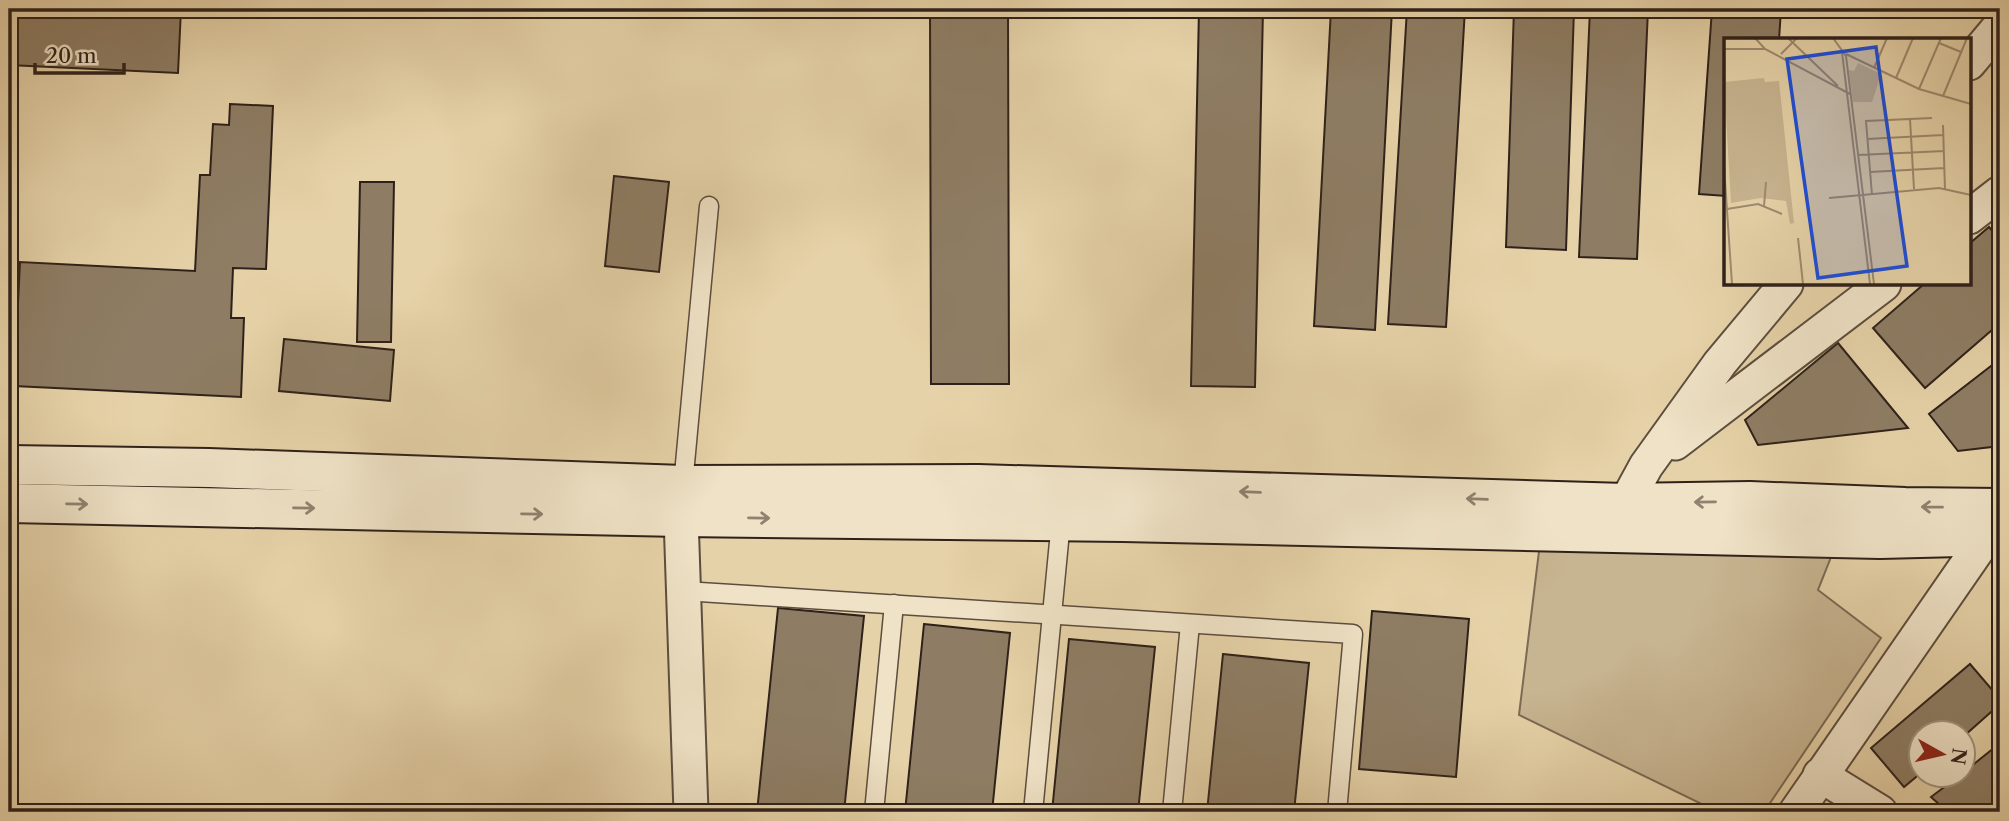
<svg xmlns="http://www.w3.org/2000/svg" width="2009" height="821" viewBox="0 0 2009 821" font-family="'Libre Caslon Text',serif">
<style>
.green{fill:#c7b490;stroke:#7b6a55;stroke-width:2}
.building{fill:#8e7d64;stroke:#2f211a;stroke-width:2}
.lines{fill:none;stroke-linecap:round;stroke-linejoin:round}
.lane-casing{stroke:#5d4d3e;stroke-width:21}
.street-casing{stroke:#5d4d3e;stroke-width:37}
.secondary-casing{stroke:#2f211a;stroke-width:42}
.lane{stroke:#efe2c6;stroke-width:18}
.street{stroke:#efe2c6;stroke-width:33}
.secondary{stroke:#efe2c6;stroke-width:38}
.oneway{stroke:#8f8270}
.inset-road{fill:none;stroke:#9d8b6f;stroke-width:2}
.view{fill:#1d4ed8;fill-opacity:0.15;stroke:#1d4ed8;stroke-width:3.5}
.inset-edge{fill:none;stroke:#2f211a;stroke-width:3.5}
</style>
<rect width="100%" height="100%" fill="#e6d2a8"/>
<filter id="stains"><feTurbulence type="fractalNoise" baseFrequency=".00286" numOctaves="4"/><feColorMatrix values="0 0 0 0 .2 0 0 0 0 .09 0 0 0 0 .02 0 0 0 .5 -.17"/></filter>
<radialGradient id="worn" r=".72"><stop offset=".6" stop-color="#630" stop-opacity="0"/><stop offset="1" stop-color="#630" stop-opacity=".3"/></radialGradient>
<!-- green -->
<path class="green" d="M1540 543 1835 547 1818 590 1881 638 1764 812H1718L1519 715Z"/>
<!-- building -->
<g class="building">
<path d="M9 9H181L178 73 9 65Z"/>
<path d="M930 9H1008L1009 384H931Z"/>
<path d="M1199 9H1263L1255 387 1191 386Z"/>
<path d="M1331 9H1392L1375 330 1314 326Z"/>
<path d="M1407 9H1465L1446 327 1388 324Z"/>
<path d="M1514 9H1574L1566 250 1506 247Z"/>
<path d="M1590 9H1648L1637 259 1579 257Z"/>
<path d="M1712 9H1781L1779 40H1726V196L1699 194Z"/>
<path d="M230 104 273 106 266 269 233 268 231 318H244L241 397 14 386 20 262 195 271 200 175H210L213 124 229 125Z"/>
<path d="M614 176 669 182 659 272 605 266Z"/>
<path d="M360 182H394L391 342H357Z"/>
<path d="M1989 227 2000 240V323L1925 388 1873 328 1924 284H1969V244Z"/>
<path d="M284 339 394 350 390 401 279 391Z"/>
<path d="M1838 343 1908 428 1758 445 1745 420Z"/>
<path d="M2000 359V446L1958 451 1929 414Z"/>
<path d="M778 608 864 616 844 812H757Z"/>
<path d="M1372 611 1469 619 1456 777 1359 769Z"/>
<path d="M924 624 1010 633 992 812H905Z"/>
<path d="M1069 639 1155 647 1138 812H1052Z"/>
<path d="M1223 654 1309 663 1294 812H1207Z"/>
<path d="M1970 664 2000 699V704L1964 736V734H1922V772L1904 787 1871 748Z"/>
<path d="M2000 743V812H1948L1931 797 1959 776H1964V772Z"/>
</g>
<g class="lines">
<!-- lane casing -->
<g class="lane-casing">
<g id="lane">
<path d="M683 485 709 206"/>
<path d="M684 591 1353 634 1337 812"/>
<path d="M874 812 894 604"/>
<path d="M1033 812 1061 521"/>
<path d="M1172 812 1190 624"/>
</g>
</g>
<!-- street casing -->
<g class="street-casing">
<g id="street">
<path d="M1969 63 2000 26"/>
<path d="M1969 217 2000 193"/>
<path d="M1675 443 1884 284"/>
<path d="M682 491 681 517 691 812"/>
<path d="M1615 523 1646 466 1720 363 1786 284"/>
<path d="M1820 775 1880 812"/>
<path d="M1796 812 2000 517"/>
</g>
</g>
<!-- secondary casing -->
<g class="secondary-casing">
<g id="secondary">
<path d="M9 465 209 468 683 485 978 484 1625 503 1750 501 1905 507 2000 508"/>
<path d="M9 503 681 517 1123 522 1880 539 1960 537 2000 512"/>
</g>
</g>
<!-- lane -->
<use href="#lane" class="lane"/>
<!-- street -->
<use href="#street" class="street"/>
<!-- secondary -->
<use href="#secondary" class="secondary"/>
</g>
<!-- one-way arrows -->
<defs><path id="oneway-shaft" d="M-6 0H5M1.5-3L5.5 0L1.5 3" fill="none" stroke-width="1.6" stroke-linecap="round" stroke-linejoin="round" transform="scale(1.75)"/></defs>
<g class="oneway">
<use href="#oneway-shaft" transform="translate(1250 492) rotate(-178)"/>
<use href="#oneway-shaft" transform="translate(1477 499) rotate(-178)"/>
<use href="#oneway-shaft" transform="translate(1705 502) rotate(179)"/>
<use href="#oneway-shaft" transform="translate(77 504) rotate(1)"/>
<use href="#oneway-shaft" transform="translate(1932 507) rotate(-179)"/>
<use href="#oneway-shaft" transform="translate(304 508) rotate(1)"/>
<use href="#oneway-shaft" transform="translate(532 514) rotate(1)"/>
<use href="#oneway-shaft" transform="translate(759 518) rotate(1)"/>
</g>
<!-- overview -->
<g transform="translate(1724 38)">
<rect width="247" height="247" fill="#e6d2a8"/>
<path d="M134 25 157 36 148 64H129L125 32 130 33ZM40 40 41 44 55 43 70 185 66 186 62 163 37 160 7 165 0 44Z" fill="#c7b490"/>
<path class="inset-road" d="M31 0 41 11 126 56M64 0 114 48M109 0 122 18 150 246M215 5 237 14M0 11H41M118 14 146 246M57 16 73 0M122 16 195 51 247 66M150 30 163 0M172 40 189 0M195 51 217 0M219 58 243 0M186 81 190 151M219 87 221 152M143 101 219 97M134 117 220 113M0 128 8 246M146 134 220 130M148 157 142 83 208 80M105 160 215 150 247 157M40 168 42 144M3 171 34 166 58 176M74 200 79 246"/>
<path class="view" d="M152 9 183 228 94 240 63 21Z"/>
<rect width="247" height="247" class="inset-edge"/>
</g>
<!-- margin -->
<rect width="2009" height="821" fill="none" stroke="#e6d2a8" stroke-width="35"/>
<rect x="10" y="10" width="1988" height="800" fill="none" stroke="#2f211a" stroke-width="3.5"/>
<rect x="18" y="18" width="1974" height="786" fill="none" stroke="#2f211a" stroke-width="2"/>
<!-- north arrow -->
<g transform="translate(1942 754) rotate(98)"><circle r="33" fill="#efe2c6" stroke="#a29581" stroke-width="2"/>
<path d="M0-5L12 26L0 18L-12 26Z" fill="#8f2418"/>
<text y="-10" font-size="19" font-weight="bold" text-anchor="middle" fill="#2f211a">N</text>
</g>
<!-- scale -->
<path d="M35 63v10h89v-10" fill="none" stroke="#2f211a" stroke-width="3.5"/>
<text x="46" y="63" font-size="21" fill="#2f211a" stroke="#efe2c6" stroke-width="5" paint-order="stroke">20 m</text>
<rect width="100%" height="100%" filter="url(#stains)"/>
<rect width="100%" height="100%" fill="url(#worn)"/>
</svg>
